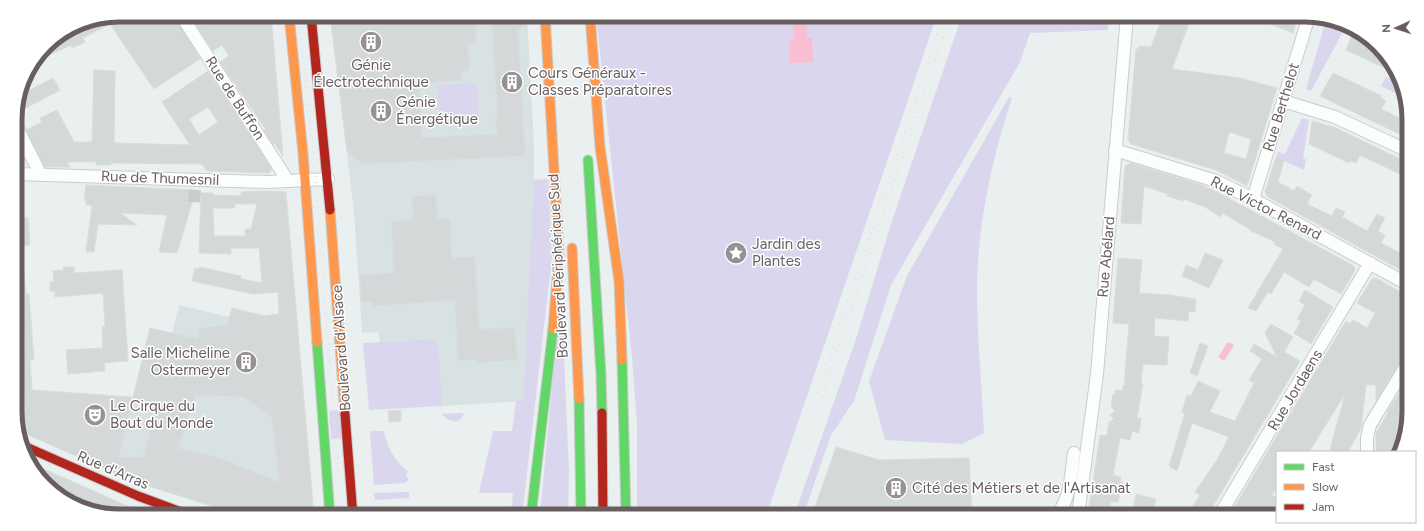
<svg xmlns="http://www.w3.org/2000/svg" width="1424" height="531" viewBox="0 0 1424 531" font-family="Figtree,sans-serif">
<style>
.education{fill:#d9e2e3}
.green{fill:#dad6ed}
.water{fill:#f9bed1}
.building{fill:#d4d8d9;stroke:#d8dede;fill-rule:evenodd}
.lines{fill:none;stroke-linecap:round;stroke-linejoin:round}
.street-tunnel{stroke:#cacbcb;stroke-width:12;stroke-dasharray:12 6;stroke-linecap:butt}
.street-casing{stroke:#ccc;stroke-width:14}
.fast-casing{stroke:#cacbcb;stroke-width:11}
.slow-casing{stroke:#cacbcb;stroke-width:11}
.jam-casing{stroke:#cacbcb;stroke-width:11}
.street{stroke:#fcfdfd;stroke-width:12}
.fast{stroke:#63d668;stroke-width:9}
.slow{stroke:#ff974d;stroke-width:9}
.jam{stroke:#b3261e;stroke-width:9}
.rail{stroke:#e4e4e4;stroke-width:3;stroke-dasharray:1 5;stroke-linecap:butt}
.labels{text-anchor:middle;stroke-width:3;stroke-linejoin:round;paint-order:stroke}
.poi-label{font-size:15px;fill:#685e60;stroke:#fff;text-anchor:start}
.street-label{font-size:15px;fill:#685e60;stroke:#fff}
.rim{fill:none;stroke:#685e60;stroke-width:5}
</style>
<rect width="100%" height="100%" fill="#eaefef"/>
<!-- education -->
<g class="education">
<path d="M330 15H527L534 145V192L523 401 442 406 439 348 434 339 380 342 378 332 362 333 354 211Z"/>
<path d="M179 305 262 325 314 516H246L133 481 114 473 150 328 172 333Z"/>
</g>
<!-- green -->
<g class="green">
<path d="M596 15H937L766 516H637V423L632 357Z"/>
<path d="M962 15H1109L1108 30 1030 33 1020 62 891 285 854 401 831 435 803 516H794L856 339 892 221Z"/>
<path d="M1326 20 1346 26 1311 91 1306 89Z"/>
<path d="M1386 77 1398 83 1405 98 1381 86Z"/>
<path d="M477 83 479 123 440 124 437 85Z"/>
<path d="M1009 97 1012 98C992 157 977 227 977 291 977 338 982 386 984 433L962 444 885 440 869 381 907 276Z"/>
<path d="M1302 118 1309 120 1303 159H1306L1304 170 1276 157 1278 152 1285 154Z"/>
<path d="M548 179 552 257 522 516H511L513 493H479L493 431H512L516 401H523L534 180Z"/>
<path d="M561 288 569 473 568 516H540Z"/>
<path d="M434 339 439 348 442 406 369 410 363 343Z"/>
<path d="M341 410 343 438 331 439 329 411Z"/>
<path d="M464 413C459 427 450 421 441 414Z"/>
<path d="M370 431H384C387 448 395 461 408 472L406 475 409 479 405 483 374 485Z"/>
<path d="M409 492V498L375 500 374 493Z"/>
</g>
<!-- water -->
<g class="water">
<path d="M793 15H806L807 38H812L813 62 790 63 789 39H794Z"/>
<path d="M1228 342 1234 345 1224 361 1218 357Z"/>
</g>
<!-- building -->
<g class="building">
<path d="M119 15H174L200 59 154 89 110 24 83 38 85 42 72 48 71 45 34 62 50 41 68 30 84 22Z"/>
<path d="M190 15H271L283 156 275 144H273L264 130H266L220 62 229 56 222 45 213 51Z"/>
<path d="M330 15H475L476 40 473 44H468L469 71H461L462 80 419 84 422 138 497 134 496 120 498 116 491 15H521L522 27 518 31 525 156 363 164 347 151Z"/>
<path d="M1163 15H1192L1172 69 1240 78 1277 88 1247 186 1216 170 1131 144 1128 140 1136 49H1138L1139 46 1151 47ZM1229 132 1251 139 1246 159 1224 153Z"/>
<path d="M1247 15H1298L1293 33Z"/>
<path d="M1354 31 1383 51 1393 72 1346 50Z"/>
<path d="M94 70 115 71 114 143 190 145 162 102 208 71 272 169 269 173 207 171 202 164 111 163V165H96V162H67L70 167H45L26 130 42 122 40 118 57 110 74 142H92ZM208 107 218 122 199 135 189 119Z"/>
<path d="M1333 73 1382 96 1381 98 1386 101 1381 109 1408 122V138L1320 96Z"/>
<path d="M53 78 60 90 24 109 16 108 21 89 28 91Z"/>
<path d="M1312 121 1336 128 1408 163V178L1360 155 1356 163 1351 161 1349 163 1309 144Z"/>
<path d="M1276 157 1284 160 1278 182 1294 191 1297 186 1312 195 1307 204 1332 216 1336 208 1345 212 1342 217 1367 231 1377 214 1385 218 1378 231 1385 235 1381 243 1406 256 1399 269 1268 197 1265 192Z"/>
<path d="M1130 163 1199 184 1219 193 1354 266 1355 270 1341 294 1314 279 1309 287 1284 272 1271 294 1268 292 1256 311 1248 308 1283 249 1274 244 1275 242 1249 230 1250 229 1222 213 1221 217 1205 207 1184 199 1183 201 1167 196 1168 194 1144 186 1141 224 1121 223 1125 166Z"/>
<path d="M86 185 196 190 177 253 159 252 167 215 120 213 137 225 98 224 94 252H86L92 205H86V200H84Z"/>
<path d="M260 191 286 192 314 516H246L233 513 133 481 17 430 16 254 22 253 26 294H29L34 360H30L32 390 131 397V405L119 457H144L156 404 133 398 150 328 198 339 200 328 227 325 232 308 265 316 279 314 278 292 253 294 192 281 195 268 199 269V267L241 276V279L262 283 259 248H231V254L199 253 201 193H213V195L241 196V192ZM235 204H257L251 229H245V236H214L213 208H235ZM196 395 244 397 272 417 279 482 217 457 178 448Z"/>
<path d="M436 195 437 219 450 218 452 258 475 257 479 329 515 328 517 360 476 363V359L458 361 455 300 373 306V302H361L360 275 394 273 391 221 413 220 412 196Z"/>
<path d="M16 218H28L30 245 16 246Z"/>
<path d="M1205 253 1223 260 1209 288 1182 276 1186 265 1198 270Z"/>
<path d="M1118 258 1142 260 1139 293 1170 295 1196 299 1195 312 1189 311 1188 321 1155 318 1154 336 1169 337 1167 365 1143 364 1141 383 1143 384 1137 418H1141L1139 433 1132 431 1130 440 1120 438 1113 475 1121 477 1120 482H1122L1118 502H1111L1109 510 1105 509 1104 516H1088L1100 435 1107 436 1109 422 1114 419 1110 415 1115 411 1111 406 1113 394H1115L1116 390 1122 391 1123 386 1124 387 1129 324 1113 323Z"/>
<path d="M63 267H74V273L122 270 128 361 104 363 105 371 68 374 66 350 103 348 102 327 105 326 103 293 55 297V291H50V282H54L53 271 64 270Z"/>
<path d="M1376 278 1409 297V347L1376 401V385H1366L1361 428 1348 452 1330 450 1345 394 1309 452H1277V486L1272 495 1277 498V516H1229L1346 321 1350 324 1353 320 1367 328 1375 313 1357 303 1372 279Z"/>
<path d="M1305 290 1333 307 1311 344 1294 333 1301 321 1297 319 1305 305 1299 301Z"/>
<path d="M1271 324 1293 337 1284 352 1300 361 1207 516H1187L1200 495 1195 492 1217 460 1229 437 1192 423 1177 471 1169 466 1185 413 1182 412 1187 395 1191 396 1198 381 1220 391 1210 412 1235 421 1254 383 1249 380 1262 359 1250 351 1254 344 1277 357 1265 333Z"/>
<path d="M1200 343 1208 346 1197 376 1190 373Z"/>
<path d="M1409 378V412L1407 425 1398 441 1404 443V445L1398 452H1376V433L1388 413 1387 412Z"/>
<path d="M401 410V421L389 422 388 411Z"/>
<path d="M836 447 879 460 969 458 972 516H812Z"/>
<path d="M33 464 123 504 152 516H119L86 511 41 480Z"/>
<path d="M1136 494 1156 499 1153 510 1134 506Z"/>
</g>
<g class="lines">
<!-- street-tunnel -->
<path class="street-tunnel" d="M194 202 195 190"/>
<!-- street casing -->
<g class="street-casing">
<g id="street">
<path d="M181 15 288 181"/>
<path d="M1283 101 1335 117 1408 151"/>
<path d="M15 124 41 175"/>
<path d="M1115 150 1216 181 1253 199 1409 285"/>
<path d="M16 174 267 182 328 179"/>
<path d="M1253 199 1309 16"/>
<path d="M1367 452V438L1370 425 1409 361"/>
<path d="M1056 516C1071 499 1071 474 1074 453"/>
<path d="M1078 516 1097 374 1127 15"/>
<path d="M1219 516 1370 263"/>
</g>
</g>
<!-- fast casing -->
<g class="fast-casing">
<g id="fast">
<path d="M588 160 601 374 602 413"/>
<path d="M317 342 330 516"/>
<path d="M622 360 626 516"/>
<path d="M579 399 581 516"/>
<path d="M531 516 553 329"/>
</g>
</g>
<!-- slow casing -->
<g class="slow-casing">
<g id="slow">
<path d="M289 15 303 153 317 342"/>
<path d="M545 15 559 255 553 329"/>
<path d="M590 15 600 147 619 281 622 360"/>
<path d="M330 210 345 414"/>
<path d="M572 248 579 399"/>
</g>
</g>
<!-- jam casing -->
<g class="jam-casing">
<g id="jam">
<path d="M311 15 330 210"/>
<path d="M602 413 603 516"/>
<path d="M345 414 353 516"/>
<path d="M24 446 138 496 192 516"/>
</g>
</g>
<!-- street -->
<use href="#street" class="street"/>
<!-- fast -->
<use href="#fast" class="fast"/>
<!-- slow -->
<use href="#slow" class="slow"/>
<!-- jam -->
<use href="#jam" class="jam"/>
<!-- rail -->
<g class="rail">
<path d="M299 15 316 182 341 516"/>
<path d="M817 393 944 15"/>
<path d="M781 516 951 15"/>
</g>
</g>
<!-- icons -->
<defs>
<g id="building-disc" transform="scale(1.15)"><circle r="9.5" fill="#969192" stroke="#fff"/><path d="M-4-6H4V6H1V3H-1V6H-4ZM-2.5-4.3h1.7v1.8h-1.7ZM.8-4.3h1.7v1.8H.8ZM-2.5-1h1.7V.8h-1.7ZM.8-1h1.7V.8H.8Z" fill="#fff"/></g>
<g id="sight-disc" transform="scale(1.15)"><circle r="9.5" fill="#969192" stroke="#fff"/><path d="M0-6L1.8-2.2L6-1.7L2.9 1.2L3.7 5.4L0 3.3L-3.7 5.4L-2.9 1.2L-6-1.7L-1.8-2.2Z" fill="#fff"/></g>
<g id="theatre-disc" transform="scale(1.15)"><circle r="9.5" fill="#969192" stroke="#fff"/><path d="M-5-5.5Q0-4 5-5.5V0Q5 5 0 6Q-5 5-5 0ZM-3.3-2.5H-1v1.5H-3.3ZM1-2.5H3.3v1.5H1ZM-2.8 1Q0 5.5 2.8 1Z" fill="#fff"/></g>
</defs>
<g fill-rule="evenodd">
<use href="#building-disc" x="371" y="42"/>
<use href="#building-disc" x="512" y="82"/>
<use href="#building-disc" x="381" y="111"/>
<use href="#sight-disc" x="736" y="253"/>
<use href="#building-disc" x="246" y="362"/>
<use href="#theatre-disc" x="95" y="415"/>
<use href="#building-disc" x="896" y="488"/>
</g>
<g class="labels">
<!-- poi labels -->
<g class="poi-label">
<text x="371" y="70" text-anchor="middle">Génie<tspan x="371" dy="17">Électrotechnique</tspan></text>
<text x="528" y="78">Cours Généraux -<tspan x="528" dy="17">Classes Préparatoires</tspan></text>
<text x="396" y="107">Génie<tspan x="396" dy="17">Énergétique</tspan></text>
<text x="752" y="249">Jardin des<tspan x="752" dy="17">Plantes</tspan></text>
<text x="230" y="358" text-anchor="end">Salle Micheline<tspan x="230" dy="17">Ostermeyer</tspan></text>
<text x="110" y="411">Le Cirque du<tspan x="110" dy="17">Bout du Monde</tspan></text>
<text x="912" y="493">Cité des Métiers et de l'Artisanat</text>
</g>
<!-- street labels -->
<g class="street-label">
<text transform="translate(235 98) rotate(57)" y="5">Rue de Buffon</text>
<text transform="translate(1281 107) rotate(-73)" y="5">Rue Berthelot</text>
<text transform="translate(160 178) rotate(2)" y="5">Rue de Thumesnil</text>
<text transform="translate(1266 208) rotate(27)" y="5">Rue Victor Renard</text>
<text transform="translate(1106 257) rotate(-85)" y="5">Rue Abélard</text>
<text transform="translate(558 266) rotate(-93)" y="5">Boulevard Périphérique Sud</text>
<text transform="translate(341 348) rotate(-94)" y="5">Boulevard d'Alsace</text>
<text transform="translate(1295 390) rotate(-59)" y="5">Rue Jordaens</text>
<text transform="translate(113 470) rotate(23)" y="5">Rue d'Arras</text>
</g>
</g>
<!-- crop -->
<path d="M0 0H1424V531H0ZM119 22H1305A97 97 0 0 1 1402 119V412A97 97 0 0 1 1305 509H119A97 97 0 0 1 22 412V119A97 97 0 0 1 119 22Z" fill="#fff" fill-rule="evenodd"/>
<path class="rim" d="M119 22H1305A97 97 0 0 1 1402 119V412A97 97 0 0 1 1305 509H119A97 97 0 0 1 22 412V119A97 97 0 0 1 119 22Z"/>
<!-- legend -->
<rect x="1276" y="451" width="140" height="72" fill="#ffffff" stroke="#c3bfbf"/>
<rect x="1284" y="464" width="20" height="6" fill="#63d668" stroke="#c3bfbf"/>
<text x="1312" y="471" font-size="12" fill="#685e60">Fast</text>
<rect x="1284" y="484" width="20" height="6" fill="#ff974d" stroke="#c3bfbf"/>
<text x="1312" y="491" font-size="12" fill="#685e60">Slow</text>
<rect x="1284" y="504" width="20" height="6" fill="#b3261e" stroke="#c3bfbf"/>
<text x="1312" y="511" font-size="12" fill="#685e60">Jam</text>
<!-- north arrow -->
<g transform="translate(1396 28) rotate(267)" stroke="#ffffff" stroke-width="3" paint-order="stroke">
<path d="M0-3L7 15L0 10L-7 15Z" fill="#685e60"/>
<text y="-6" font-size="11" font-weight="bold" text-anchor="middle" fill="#685e60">N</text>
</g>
</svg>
